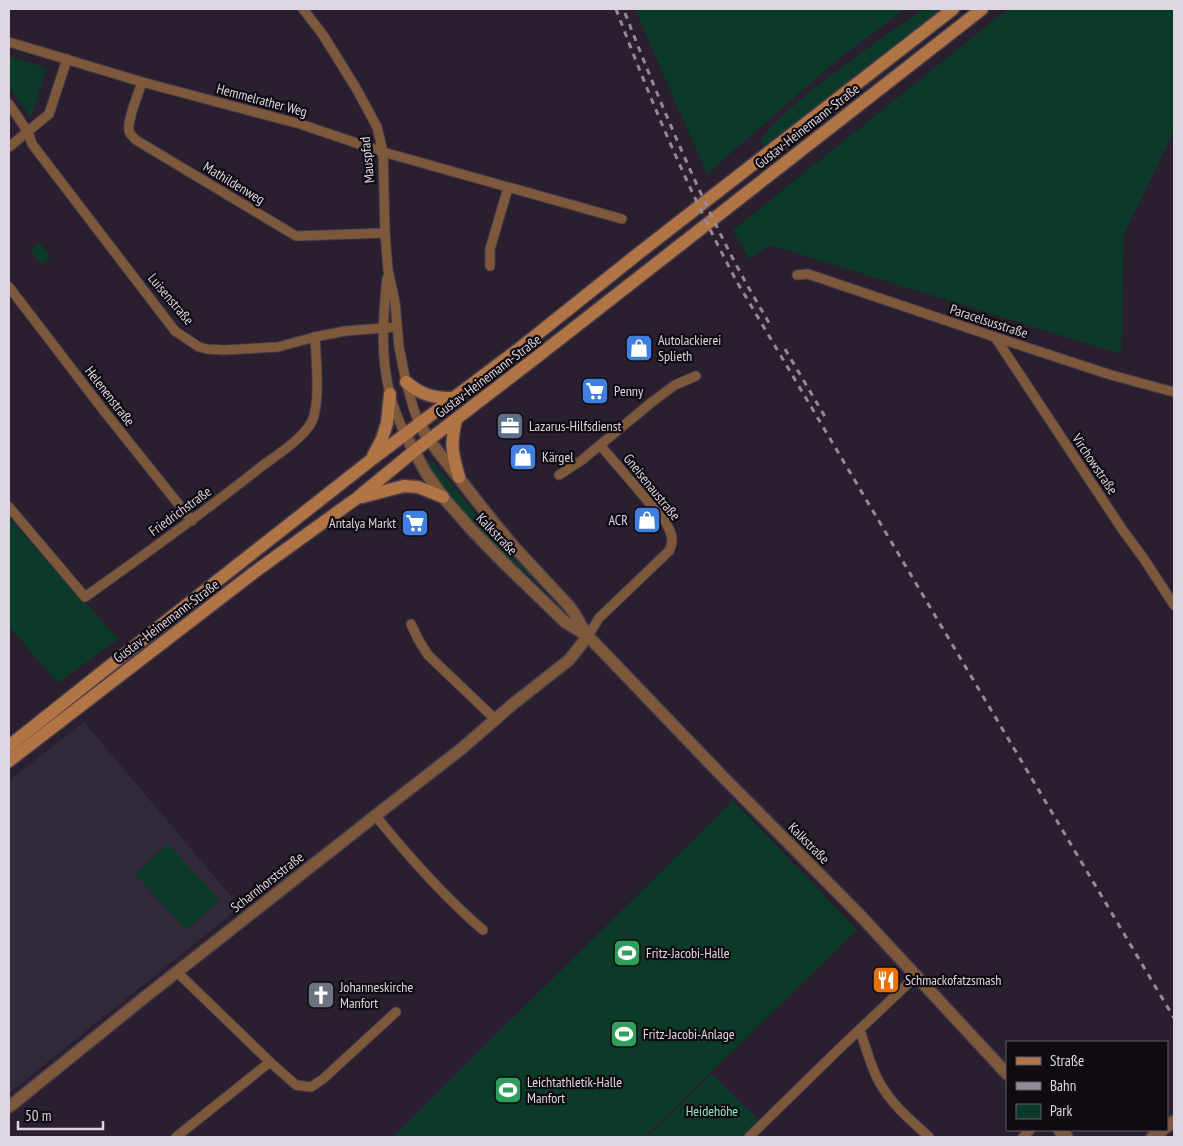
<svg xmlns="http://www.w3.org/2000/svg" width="1183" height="1146" viewBox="0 0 1183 1146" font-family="'PT Sans Narrow',sans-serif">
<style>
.education{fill:#322a3a}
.green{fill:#0b3a28}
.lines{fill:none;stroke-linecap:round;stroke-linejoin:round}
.minor-casing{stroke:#473c4b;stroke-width:11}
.tertiary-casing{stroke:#473c4b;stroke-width:14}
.secondary-casing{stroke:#473c4b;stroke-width:15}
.minor{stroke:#7e583b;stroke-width:9}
.tertiary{stroke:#7e583b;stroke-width:11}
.secondary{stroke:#b17445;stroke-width:12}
.rail{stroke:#938a97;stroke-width:3;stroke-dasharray:6 6;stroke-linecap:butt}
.labels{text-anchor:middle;stroke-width:4.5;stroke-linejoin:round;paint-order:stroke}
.street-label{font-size:14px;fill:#ddd6e1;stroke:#100b12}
.poi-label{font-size:14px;fill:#ddd6e1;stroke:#100b12;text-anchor:start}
.park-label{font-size:14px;fill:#86ebbd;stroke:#100b12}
</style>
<rect width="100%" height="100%" fill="#2a1f2f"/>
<!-- education -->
<path class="education" d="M84 722 240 907 9 1093V781Z"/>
<!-- green -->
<g class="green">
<path d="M635 9H905L837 60 707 174Z"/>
<path d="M924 9H942L764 147 760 141C777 118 799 101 821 83 855 57 889 32 924 9Z"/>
<path d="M1008 9H1174V131L1124 234 1121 354 770 245 749 259 733 230Z"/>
<path d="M9 56 47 68 31 118 9 86Z"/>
<path d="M40 243 50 257 41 264 30 250Z"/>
<path d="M432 461 511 557 540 580 568 610 566 612 533 579 501 553 481 532 426 465Z"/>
<path d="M9 518 118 639 58 683 9 626Z"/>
<path d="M733 800 857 930 644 1137H393Z"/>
<path d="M168 844 219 900 186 930 135 874Z"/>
<path d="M712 1074 759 1121 743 1137H647Z"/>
</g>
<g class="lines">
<!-- minor casing -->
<g class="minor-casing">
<g id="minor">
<path d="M303 9 323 35 356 88 377 127 383 152 385 233 388 270 395 302 399 347 406 382 414 410 419 423"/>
<path d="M9 42 142 82 300 124 383 152 622 219"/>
<path d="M142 82C139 92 127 121 129 130 129 134 133 137 136 140L296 236 385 233"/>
<path d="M9 104 28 132 32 144 175 331 199 347 207 349 224 350 278 347 315 337 345 331 397 327"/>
<path d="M9 147 49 114 67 59"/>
<path d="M490 266V249L508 188"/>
<path d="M797 275 808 274 995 337 1111 375 1174 392"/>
<path d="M387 278C383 316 380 356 390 394 393 408 399 421 405 434"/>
<path d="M9 287 104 411 192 521"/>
<path d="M995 337 1122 529 1144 559 1174 605"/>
<path d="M559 475 582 460 600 445"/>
<path d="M9 507 85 597C145 554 205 512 262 466 277 455 302 439 311 423 321 405 316 359 315 337"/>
<path d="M411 624 418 639 428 655 496 720"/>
<path d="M588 636 599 618 669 551C675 540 671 532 665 521L600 445 652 402 675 385 696 376"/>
<path d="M375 815C408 856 443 896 483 930"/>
<path d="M177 972 270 1062"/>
<path d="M860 1030C866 1048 871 1069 881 1085 893 1106 912 1121 929 1137"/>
<path d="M176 1137 270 1062 296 1085 311 1087 323 1079 396 1012"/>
<path d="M749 1137 838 1050 916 976"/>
<path d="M1023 1137 1030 1130"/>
</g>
</g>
<!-- tertiary casing -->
<g class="tertiary-casing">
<g id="tertiary">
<path d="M419 423 429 440 495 524 516 549 569 606 574 613 587 635"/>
<path d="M405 434 426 473 443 497 470 528 503 562 565 622 588 636 724 778 857 912 1007 1074"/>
<path d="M9 1107 145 997 389 805 460 750 513 704 569 660 588 636"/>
<path d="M1167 1127 1174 1121"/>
<path d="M1059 1130 1067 1137"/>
<path d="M1152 1137 1163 1130"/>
</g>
</g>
<!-- secondary casing -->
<g class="secondary-casing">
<g id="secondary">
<path d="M406 382C422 395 432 398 453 398"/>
<path d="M456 420C450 445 452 452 459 477"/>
<path d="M373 456 382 439 387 423 390 394"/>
<path d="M362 497 404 486 418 487 443 497"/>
<path d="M9 746 189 603 371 460 520 348 639 253 953 9"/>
<path d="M9 761 256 571 357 498 413 452 533 360 982 9"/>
</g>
</g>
<!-- minor -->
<use href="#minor" class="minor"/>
<!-- tertiary -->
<use href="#tertiary" class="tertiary"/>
<!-- secondary -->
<use href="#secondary" class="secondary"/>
<!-- rail -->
<g class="rail">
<path d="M616 9C651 102 690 194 737 282L1174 1018"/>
<path d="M625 13C657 95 691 177 731 255 744 280 758 304 772 328"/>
<path d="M785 349 827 420"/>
</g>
</g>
<!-- icons -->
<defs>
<g id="shop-square" transform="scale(1.4375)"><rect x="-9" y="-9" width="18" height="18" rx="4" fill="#3f7fe0" stroke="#100b12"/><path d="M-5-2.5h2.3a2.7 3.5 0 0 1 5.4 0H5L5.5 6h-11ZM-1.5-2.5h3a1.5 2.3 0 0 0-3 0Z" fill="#fff"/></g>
<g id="supermarket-square" transform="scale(1.4375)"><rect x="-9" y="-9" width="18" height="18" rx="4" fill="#3f7fe0" stroke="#100b12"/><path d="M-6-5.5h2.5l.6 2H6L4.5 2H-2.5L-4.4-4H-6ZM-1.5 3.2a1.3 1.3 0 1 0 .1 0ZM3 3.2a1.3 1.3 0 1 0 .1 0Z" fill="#fff"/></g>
<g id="office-square" transform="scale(1.4375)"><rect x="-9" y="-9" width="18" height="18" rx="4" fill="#5c6f8a" stroke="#100b12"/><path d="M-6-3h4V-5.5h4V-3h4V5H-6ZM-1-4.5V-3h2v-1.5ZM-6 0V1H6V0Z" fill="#fff"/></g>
<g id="stadium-square" transform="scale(1.4375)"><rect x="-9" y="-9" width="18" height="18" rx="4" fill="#2e9e5b" stroke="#100b12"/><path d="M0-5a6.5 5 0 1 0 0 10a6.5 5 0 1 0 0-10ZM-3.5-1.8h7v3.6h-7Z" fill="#fff"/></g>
<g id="restaurant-square" transform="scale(1.4375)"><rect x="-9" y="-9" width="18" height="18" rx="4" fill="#e8710a" stroke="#100b12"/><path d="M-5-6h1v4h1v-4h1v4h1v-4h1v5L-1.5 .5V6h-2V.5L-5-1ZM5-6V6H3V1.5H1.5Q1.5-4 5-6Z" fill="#fff"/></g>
<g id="church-square" transform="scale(1.4375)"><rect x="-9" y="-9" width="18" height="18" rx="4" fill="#6b7280" stroke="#100b12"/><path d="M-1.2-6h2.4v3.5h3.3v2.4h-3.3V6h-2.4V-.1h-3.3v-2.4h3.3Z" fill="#fff"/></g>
</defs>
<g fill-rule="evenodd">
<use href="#shop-square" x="639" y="348"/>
<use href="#supermarket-square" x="595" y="391"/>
<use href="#office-square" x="510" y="426"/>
<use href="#shop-square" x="523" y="457"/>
<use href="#shop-square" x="647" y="520"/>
<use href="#supermarket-square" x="415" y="523"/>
<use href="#stadium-square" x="627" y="953"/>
<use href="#restaurant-square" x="886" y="980"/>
<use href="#church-square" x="321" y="995"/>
<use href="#stadium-square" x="624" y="1034"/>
<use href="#stadium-square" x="508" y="1090"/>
</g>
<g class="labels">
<!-- street labels -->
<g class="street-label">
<text transform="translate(262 100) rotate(15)" y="5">Hemmelrather Weg</text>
<text transform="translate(807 126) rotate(-38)" y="5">Gustav-Heinemann-Straße</text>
<text transform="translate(367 160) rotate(-96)" y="5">Mauspfad</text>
<text transform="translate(234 183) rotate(31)" y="5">Mathildenweg</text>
<text transform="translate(171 299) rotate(50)" y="5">Luisenstraße</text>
<text transform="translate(989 321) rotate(18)" y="5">Paracelsusstraße</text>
<text transform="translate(488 376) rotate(-37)" y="5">Gustav-Heinemann-Straße</text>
<text transform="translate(110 396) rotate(52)" y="5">Helenenstraße</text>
<text transform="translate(1095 464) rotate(56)" y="5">Virchowstraße</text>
<text transform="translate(652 487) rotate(51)" y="5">Gneisenaustraße</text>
<text transform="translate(180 511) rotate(-36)" y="5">Friedrichstraße</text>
<text transform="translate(497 534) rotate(46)" y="5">Kalkstraße</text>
<text transform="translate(166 621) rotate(-37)" y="5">Gustav-Heinemann-Straße</text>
<text transform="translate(809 843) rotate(45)" y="5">Kalkstraße</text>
<text transform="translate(267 882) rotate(-38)" y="5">Scharnhorststraße</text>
</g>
<!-- poi labels -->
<g class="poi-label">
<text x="658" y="345">Autolackierei<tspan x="658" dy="16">Splieth</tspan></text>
<text x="614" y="396">Penny</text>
<text x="529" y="431">Lazarus-Hilfsdienst</text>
<text x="542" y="462">Kärgel</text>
<text x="628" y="525" text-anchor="end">ACR</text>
<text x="396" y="528" text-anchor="end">Antalya Markt</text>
<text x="646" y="958">Fritz-Jacobi-Halle</text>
<text x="905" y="985">Schmackofatzsmash</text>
<text x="340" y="992">Johanneskirche<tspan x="340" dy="16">Manfort</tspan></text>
<text x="643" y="1039">Fritz-Jacobi-Anlage</text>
<text x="527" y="1087">Leichtathletik-Halle<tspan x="527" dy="16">Manfort</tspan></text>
</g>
<!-- park labels -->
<g class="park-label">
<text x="712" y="1116">Heidehöhe</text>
</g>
</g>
<!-- border -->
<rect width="1183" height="1146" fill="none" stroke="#ddd6e1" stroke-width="20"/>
<!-- legend -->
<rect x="1006" y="1041" width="162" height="90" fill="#100b12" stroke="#625c65"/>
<rect x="1016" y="1057" width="25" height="8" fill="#b17445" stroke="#625c65"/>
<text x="1050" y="1066" font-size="15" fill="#ddd6e1">Straße</text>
<rect x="1016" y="1082" width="25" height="8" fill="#938a97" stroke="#625c65"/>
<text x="1050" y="1091" font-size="15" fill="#ddd6e1">Bahn</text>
<rect x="1016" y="1104" width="25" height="15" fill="#0b3a28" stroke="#625c65"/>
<text x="1050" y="1116" font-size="15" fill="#ddd6e1">Park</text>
<!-- scale -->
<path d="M18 1121v8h85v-8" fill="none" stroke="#ddd6e1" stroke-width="2.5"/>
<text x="25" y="1121" font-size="15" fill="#ddd6e1" stroke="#100b12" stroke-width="4" paint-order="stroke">50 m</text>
</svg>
